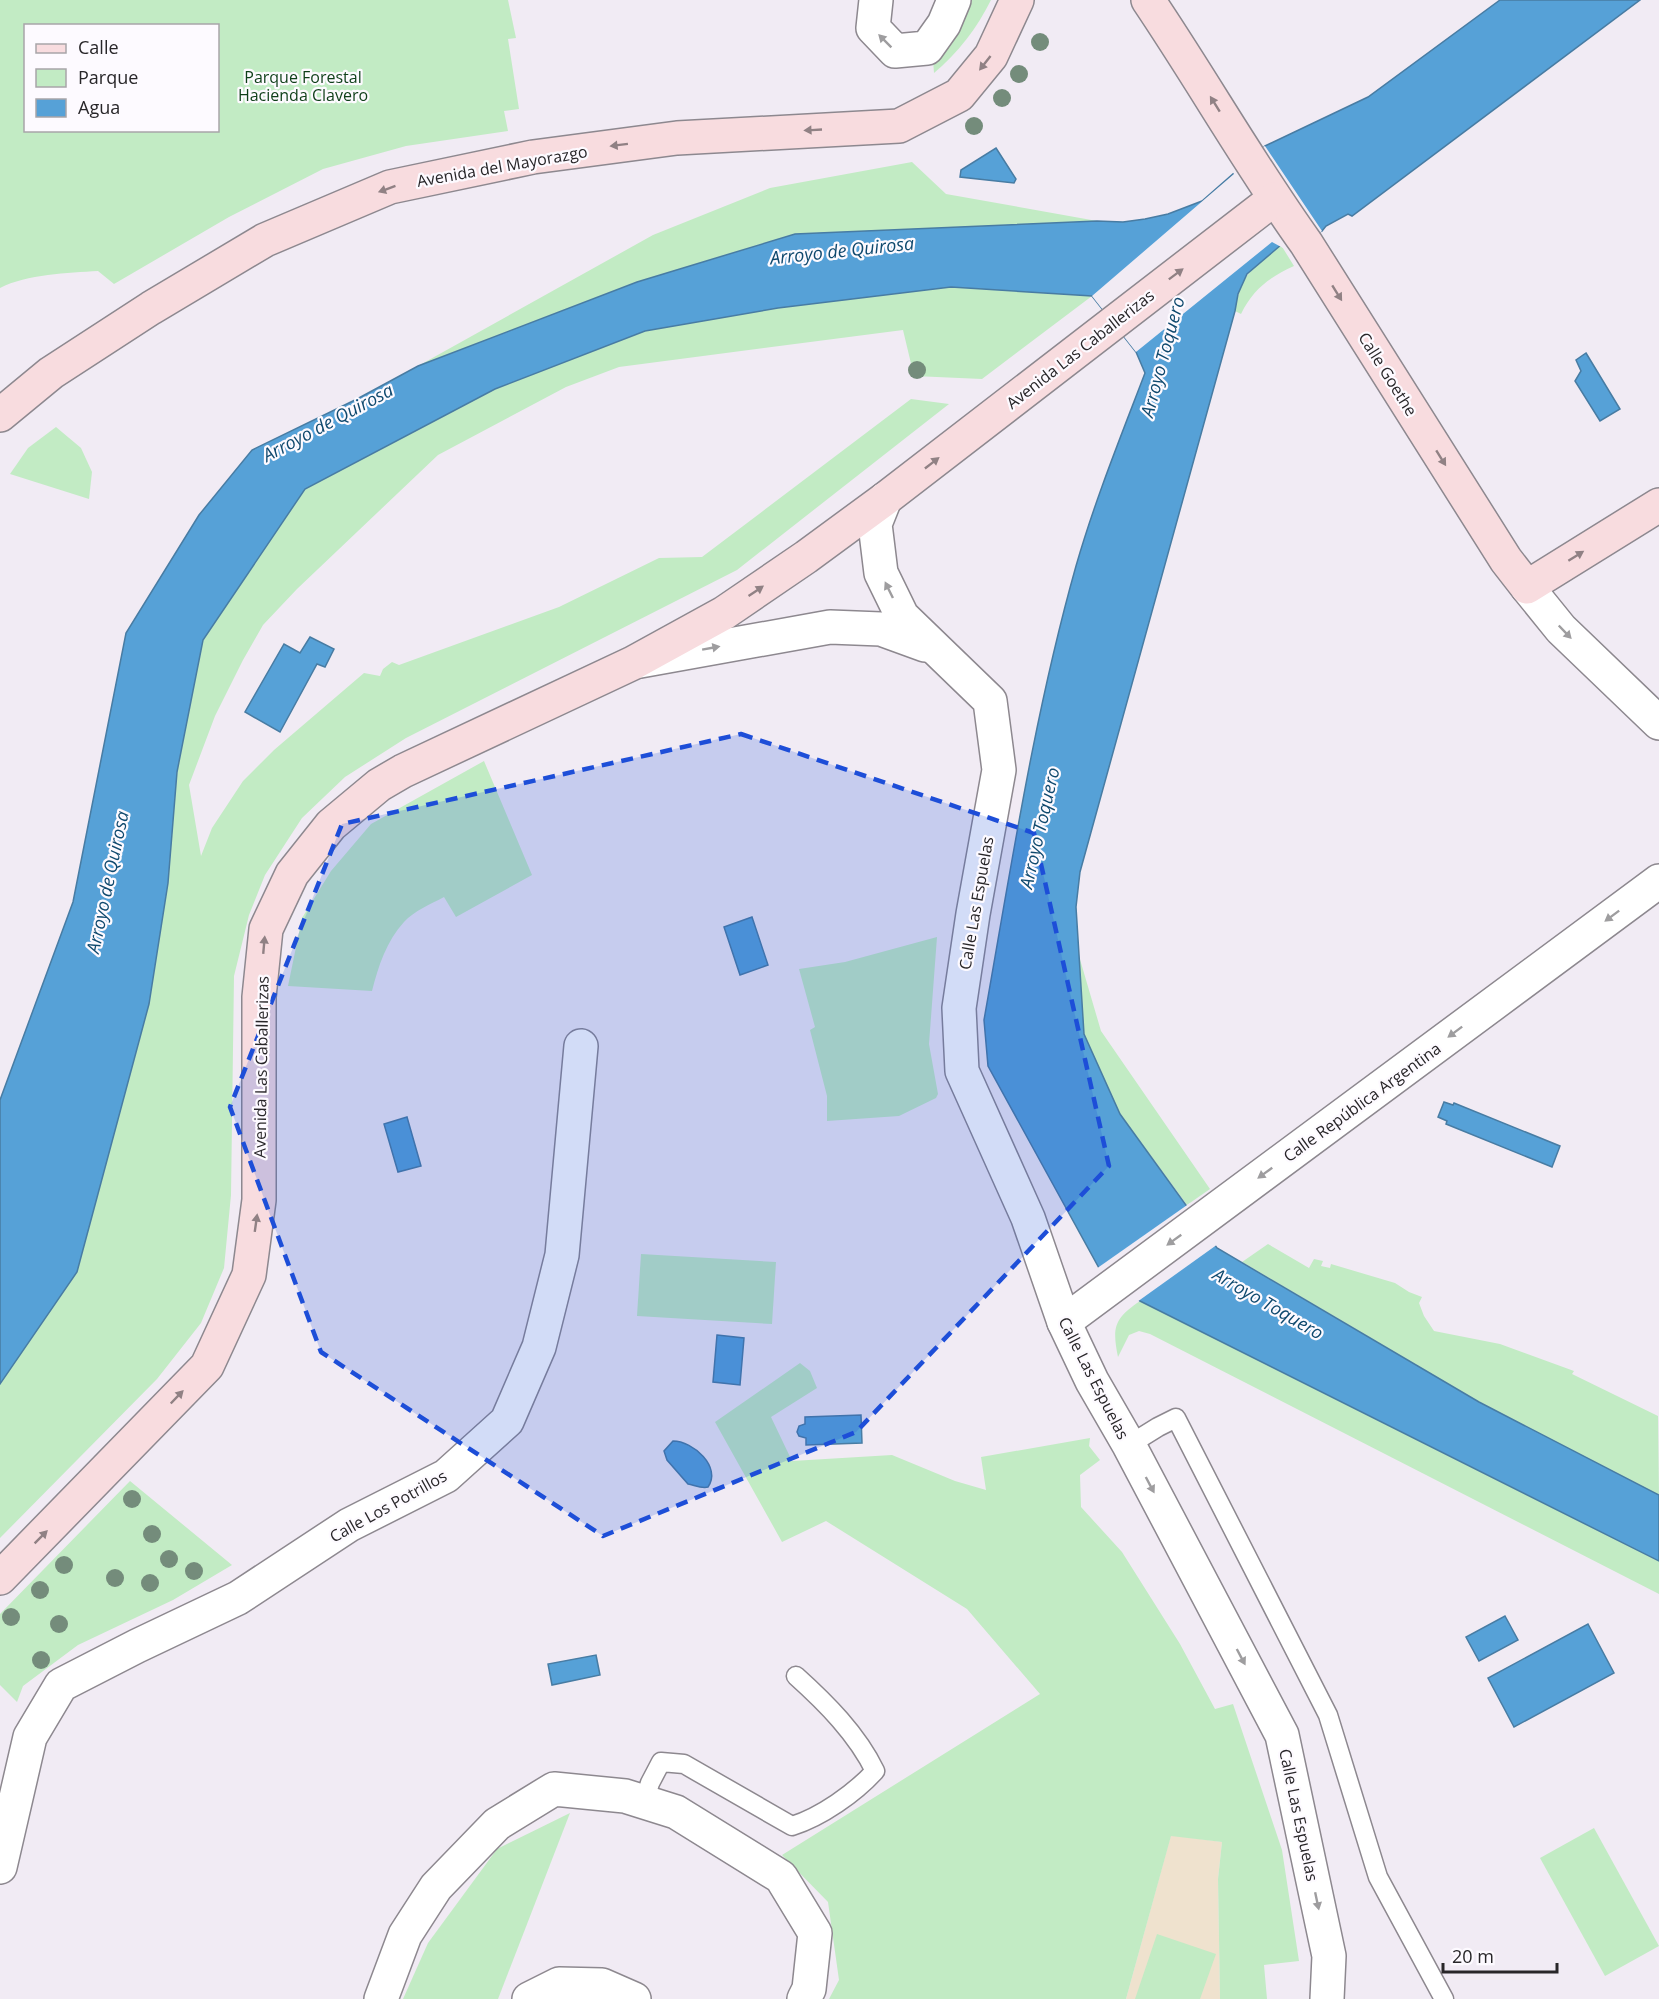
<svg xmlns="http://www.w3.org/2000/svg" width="1659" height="1999" viewBox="0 0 1659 1999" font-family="'Open Sans',sans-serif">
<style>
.education{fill:#efe2ce}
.green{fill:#c2ebc4;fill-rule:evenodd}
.water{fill:#56a1d7;stroke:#487ca3;stroke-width:1.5}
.pier{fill:#f1ebf4}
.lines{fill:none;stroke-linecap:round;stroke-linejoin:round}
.service-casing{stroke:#8d888f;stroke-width:21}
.minor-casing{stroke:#8d888f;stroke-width:36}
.secondary-casing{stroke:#8d888f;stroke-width:36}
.service{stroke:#fff;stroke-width:18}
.minor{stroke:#fff;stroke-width:33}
.secondary{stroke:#f8dcdf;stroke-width:33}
.tree{fill:#748c7b}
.oneway{fill:#9e9d9f}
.oneway2{fill:#908184}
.marked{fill:#1d4ed8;fill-opacity:0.2;stroke:#1d4ed8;stroke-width:4.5;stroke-dasharray:12 8;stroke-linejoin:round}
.labels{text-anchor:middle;stroke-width:4.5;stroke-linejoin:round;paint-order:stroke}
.park-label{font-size:16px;fill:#0e3f18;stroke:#fdfaff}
.street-label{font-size:16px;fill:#282629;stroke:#fdfaff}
.water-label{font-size:18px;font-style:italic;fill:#0f496e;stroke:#fdfaff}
</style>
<rect width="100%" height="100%" fill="#f1ebf4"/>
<!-- education -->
<path class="education" d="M1171 1835 1222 1842 1218 1879 1220 1999H1126Z"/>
<!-- green -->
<g class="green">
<path d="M0 0H508L516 38 508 39 519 109 504 111 508 131 406 146 323 169 229 217 114 284 98 271C68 273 27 274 0 288ZM26 26H218V130H26Z"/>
<path d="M970 0H991C977 28 958 53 934 73L933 60Z"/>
<path d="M912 162 946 194 1097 221 795 234 637 282 418 366 653 235 770 188Z"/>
<path d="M1281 245 1294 266C1270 277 1253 289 1241 314L1235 311C1241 272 1253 269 1281 245Z"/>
<path d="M951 287 1092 296 982 379 914 376 903 330 619 367 566 387 438 455 297 589 263 625 243 660 215 716 189 785 201 856 212 828 243 781 274 750 364 673 380 676 383 669 392 662 399 665 559 607 659 558 702 557 911 399 949 404 737 570 406 738 345 777 302 818 265 875 249 915 234 976 231 1195 224 1268 201 1323 157 1379 0 1538V1384L77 1272 149 1004 168 883 177 772 203 640 305 489 495 389 645 331 778 308Z"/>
<path d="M56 427 81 448 92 472 89 499 10 474 28 448Z"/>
<path d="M484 761 532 875 456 917 444 897C431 904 414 911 404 922 387 940 378 967 372 991L288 986 302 918 331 871 371 824Z"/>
<path d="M937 937 929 1044 938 1094 936 1098 899 1116 827 1121V1096L810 1030 815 1027 799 969 845 962Z"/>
<path d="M1079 956 1101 1031 1210 1189 1187 1205 1120 1114 1083 1034Z"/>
<path d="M1268 1244 1309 1268 1314 1259 1323 1261 1321 1266 1330 1268 1331 1264 1395 1283 1409 1292 1422 1297 1419 1303 1424 1316 1434 1331 1500 1344 1574 1371 1572 1374 1658 1416 1659 1495 1479 1402 1242 1262Z"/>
<path d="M641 1254 776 1262 772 1324 637 1316Z"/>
<path d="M1140 1301 1659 1561V1594L1150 1334 1139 1331 1129 1335 1118 1357C1112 1327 1114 1319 1140 1301Z"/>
<path d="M800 1363 810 1371 817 1388 771 1417 792 1461 892 1455 955 1481 986 1490 981 1457 1090 1438 1089 1446 1100 1460 1080 1475 1081 1507 1122 1552 1180 1644 1215 1709 1233 1704 1282 1850 1299 1961 1264 1965 1267 1999H1220L1218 1879 1222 1842 1171 1836 1126 1999H829L839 1980 828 1902 782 1855 1040 1694 967 1609 826 1521 782 1542 715 1422Z"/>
<path d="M130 1481 232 1565 173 1600 78 1645 23 1686 17 1702 0 1685V1614Z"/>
<path d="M570 1813 498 1999H403L428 1943 497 1849Z"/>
<path d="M1594 1828 1659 1946 1605 1976 1540 1858Z"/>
<path d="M1157 1934 1216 1954 1200 1999H1135Z"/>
</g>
<!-- water -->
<g class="water">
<path d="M1500 0H1640L1352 216 1348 214 1326 226 1322 231 1281 245 1247 274 1238 294 1235 311 1080 872 1076 907 1084 1034 1120 1114 1217 1248 1479 1402 1659 1495V1561L1140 1301 1099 1268 988 1066 984 1020C1011 868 1034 715 1076 566 1095 500 1121 436 1145 373L1136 352 1092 296 951 287 778 308 645 331 495 389 305 489 203 640 177 772 168 883 149 1004 77 1272 0 1384V1100L73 902 126 633 199 515 252 450 357 399 418 366 637 282 795 234 1097 221 1123 222 1145 219 1168 214 1202 201 1265 146 1368 97Z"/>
<path d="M996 148 1016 179 1014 183 960 177 961 170Z"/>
<path d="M1586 353 1620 409 1600 421 1575 381 1581 371 1576 360Z"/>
<path d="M310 637 334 649 325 667 317 664 280 732 245 712 284 644 300 653Z"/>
<path d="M752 917 768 965 740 975 724 927Z"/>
<path d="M1444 1102 1453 1105 1454 1103 1560 1146 1552 1167 1446 1124 1447 1121 1438 1117Z"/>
<path d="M407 1117 421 1166 398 1172 384 1124Z"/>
<path d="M717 1335 744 1338 740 1385 713 1382Z"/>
<path d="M861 1415 862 1443 806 1445V1438L799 1436 797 1432 799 1426 805 1424V1417Z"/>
<path d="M673 1441C693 1441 722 1467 708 1487 702 1489 694 1485 688 1484L667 1460 664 1451Z"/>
<path d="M1505 1616 1518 1640 1479 1661 1466 1637Z"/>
<path d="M1588 1624 1614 1673 1514 1727 1488 1678Z"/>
<path d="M596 1655 600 1675 552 1685 548 1664Z"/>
</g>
<!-- pier -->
<g class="pier">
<path d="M1265 146 1322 231 1314 237 1283 248 1272 242 1136 352 1092 296 1234 174 1232 171 1257 149Z"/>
<path d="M1190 1203 1218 1244 1137 1302 1096 1269Z"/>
</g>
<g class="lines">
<!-- service casing -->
<g class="service-casing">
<g id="service">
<path d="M1129 1445 1158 1427 1176 1418 1328 1715 1378 1877 1444 1999"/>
<path d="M644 1802 650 1783 661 1762 684 1764 792 1826C821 1817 855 1793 875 1771 857 1734 826 1703 796 1676"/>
</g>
</g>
<!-- minor casing -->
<g class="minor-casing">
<g id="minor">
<path d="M876 0 873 28 895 51 927 48 944 24 954 0"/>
<path d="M885 499 875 524 881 573 902 616 990 701 999 770 973 914 959 1008 962 1071 1028 1218 1064 1322 1092 1381 1129 1445 1282 1735 1329 1956 1327 1999"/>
<path d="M1527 587 1561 629 1659 723"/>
<path d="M640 661 830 627 881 629 925 645"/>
<path d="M1064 1322 1659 881"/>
<path d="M0 1867 30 1737 61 1685 137 1646 238 1598 349 1525 446 1476 507 1421 539 1347 562 1255 581 1046"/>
<path d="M381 1999 405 1935 436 1887 497 1824 554 1789 625 1796 676 1812 781 1877 815 1933 809 1989 804 1999"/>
<path d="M529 1999 559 1984 602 1985 634 1999"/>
</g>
</g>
<!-- secondary casing -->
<g class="secondary-casing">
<g id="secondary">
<path d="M1148 0C1202 80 1250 165 1306 243L1506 560 1527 587 1659 505"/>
<path d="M0 415 51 373 151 308 265 240 390 187 533 157 677 138 899 126 959 95 991 56 1017 0"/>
<path d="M0 1578 207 1366 249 1275 259 1200V997L266 929 292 874 331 825 379 785 403 771 633 663 724 613 806 557 885 499 1274 199"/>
</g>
</g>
<!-- service -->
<use href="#service" class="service"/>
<!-- minor -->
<use href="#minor" class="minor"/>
<!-- secondary -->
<use href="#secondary" class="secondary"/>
</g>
<!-- trees -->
<g class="tree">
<circle cx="1040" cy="42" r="9"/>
<circle cx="1019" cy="74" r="9"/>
<circle cx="1002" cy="98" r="9"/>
<circle cx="974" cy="126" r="9"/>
<circle cx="917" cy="370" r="9"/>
<circle cx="132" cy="1499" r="9"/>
<circle cx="152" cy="1534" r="9"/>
<circle cx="169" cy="1559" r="9"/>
<circle cx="64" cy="1565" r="9"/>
<circle cx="194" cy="1571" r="9"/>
<circle cx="115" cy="1578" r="9"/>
<circle cx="150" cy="1583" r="9"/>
<circle cx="40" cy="1590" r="9"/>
<circle cx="11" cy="1617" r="9"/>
<circle cx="59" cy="1624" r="9"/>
<circle cx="41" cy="1660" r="9"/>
</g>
<!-- one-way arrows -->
<defs><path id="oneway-solid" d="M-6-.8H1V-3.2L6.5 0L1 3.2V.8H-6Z" transform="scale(1.5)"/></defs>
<g class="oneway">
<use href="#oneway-solid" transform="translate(885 41) rotate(-135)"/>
<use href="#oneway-solid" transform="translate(889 590) rotate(-116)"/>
<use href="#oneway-solid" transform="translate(1565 632) rotate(46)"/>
<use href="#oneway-solid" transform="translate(711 648) rotate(-10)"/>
<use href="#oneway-solid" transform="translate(1612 916) rotate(143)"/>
<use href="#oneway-solid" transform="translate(1455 1032) rotate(143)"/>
<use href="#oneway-solid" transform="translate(1265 1173) rotate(144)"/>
<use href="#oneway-solid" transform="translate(1174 1240) rotate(144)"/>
<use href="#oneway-solid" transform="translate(1150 1485) rotate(62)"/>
<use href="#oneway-solid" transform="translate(1241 1657) rotate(62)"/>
<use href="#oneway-solid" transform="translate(1317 1901) rotate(78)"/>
</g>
<g class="oneway2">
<use href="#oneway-solid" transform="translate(985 63) rotate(128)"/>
<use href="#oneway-solid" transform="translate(1215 104) rotate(-122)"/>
<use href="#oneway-solid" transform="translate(813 130) rotate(177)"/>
<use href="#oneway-solid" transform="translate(619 145) rotate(173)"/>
<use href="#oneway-solid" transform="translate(387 189) rotate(160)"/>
<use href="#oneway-solid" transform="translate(1176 274) rotate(-37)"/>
<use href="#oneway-solid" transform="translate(1337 293) rotate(58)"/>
<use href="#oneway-solid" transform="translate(1441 458) rotate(58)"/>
<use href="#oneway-solid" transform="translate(932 463) rotate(-38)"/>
<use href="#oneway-solid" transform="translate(1576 556) rotate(-32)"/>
<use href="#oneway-solid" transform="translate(756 591) rotate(-34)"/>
<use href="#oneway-solid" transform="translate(264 945) rotate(-85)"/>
<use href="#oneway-solid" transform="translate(256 1223) rotate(-82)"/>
<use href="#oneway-solid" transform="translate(177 1397) rotate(-46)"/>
<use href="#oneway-solid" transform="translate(41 1537) rotate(-45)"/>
</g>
<!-- marked area -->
<path class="marked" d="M741 734 1034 833 1109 1166 856 1432 603 1536 321 1352 230 1107 342 824Z"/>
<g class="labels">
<!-- park labels -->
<g class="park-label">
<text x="303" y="83">Parque Forestal<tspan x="303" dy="18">Hacienda Clavero</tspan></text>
</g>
<!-- street labels -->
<g class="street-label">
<text transform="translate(502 166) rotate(-10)" y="6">Avenida del Mayorazgo</text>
<text transform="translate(1080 349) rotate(-38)" y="6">Avenida Las Caballerizas</text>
<text transform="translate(1388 374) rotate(58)" y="6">Calle Goethe</text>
<text transform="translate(976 903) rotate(-80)" y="6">Calle Las Espuelas</text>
<text transform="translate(261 1067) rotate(-89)" y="6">Avenida Las Caballerizas</text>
<text transform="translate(1362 1102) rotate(-36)" y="6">Calle República Argentina</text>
<text transform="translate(1094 1378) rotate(63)" y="6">Calle Las Espuelas</text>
<text transform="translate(388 1506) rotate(-29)" y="6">Calle Los Potrillos</text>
<text transform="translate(1299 1815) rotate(78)" y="6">Calle Las Espuelas</text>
</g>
<!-- water labels -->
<g class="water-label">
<text transform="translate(842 251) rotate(-6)" y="6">Arroyo de Quirosa</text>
<text transform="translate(1163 357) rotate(-75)" y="6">Arroyo Toquero</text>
<text transform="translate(328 423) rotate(-28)" y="6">Arroyo de Quirosa</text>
<text transform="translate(1040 828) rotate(-77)" y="6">Arroyo Toquero</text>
<text transform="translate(108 882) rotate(-78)" y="6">Arroyo de Quirosa</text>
<text transform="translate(1268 1304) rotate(30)" y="6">Arroyo Toquero</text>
</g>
</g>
<!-- legend -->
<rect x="24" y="24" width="195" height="108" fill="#fdfaff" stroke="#a8a5a9" stroke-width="1.5"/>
<rect x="36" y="44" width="30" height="9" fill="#f8dcdf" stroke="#a8a5a9" stroke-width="1.5"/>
<text x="78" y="54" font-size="18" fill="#282629">Calle</text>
<rect x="36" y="69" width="30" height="18" fill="#c2ebc4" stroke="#a8a5a9" stroke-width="1.5"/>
<text x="78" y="84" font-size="18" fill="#282629">Parque</text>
<rect x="36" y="99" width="30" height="18" fill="#56a1d7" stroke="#a8a5a9" stroke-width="1.5"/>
<text x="78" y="114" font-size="18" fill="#282629">Agua</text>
<!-- scale -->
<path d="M1443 1963v9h114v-9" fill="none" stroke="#282629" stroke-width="3"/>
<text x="1452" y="1963" font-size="18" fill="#282629" stroke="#fdfaff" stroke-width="4.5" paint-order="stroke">20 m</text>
</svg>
